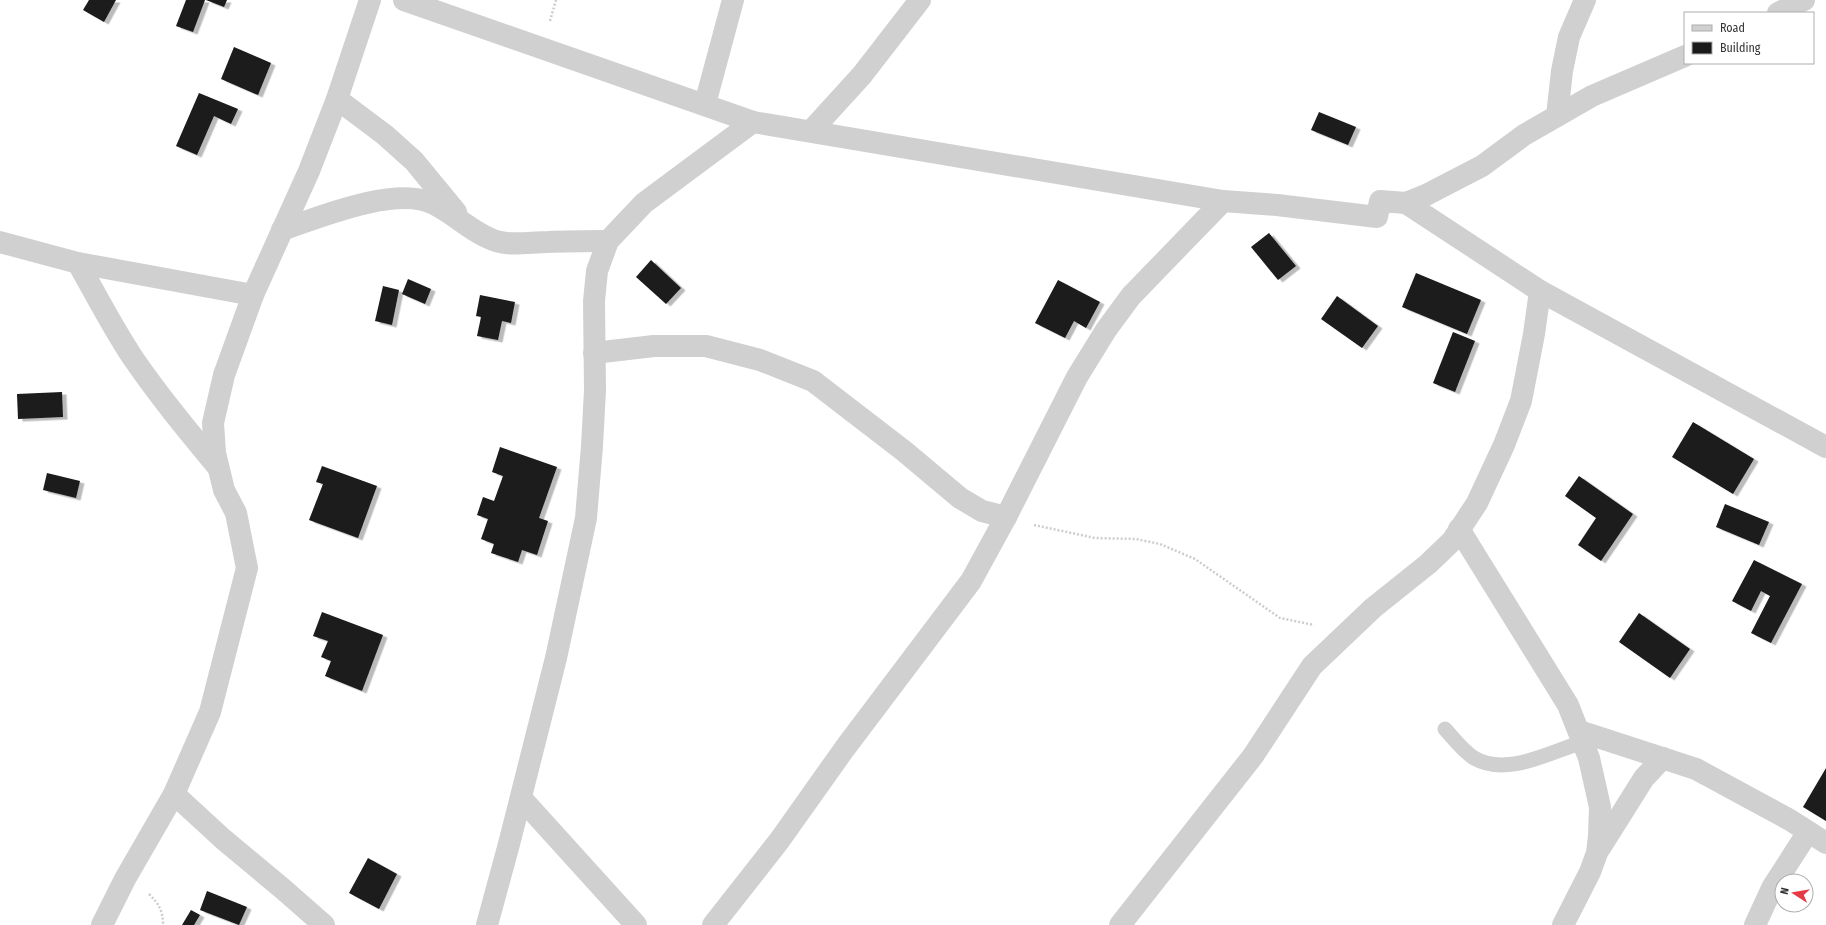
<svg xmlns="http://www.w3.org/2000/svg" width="1826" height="925" viewBox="0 0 1826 925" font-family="'Fira Sans Condensed',sans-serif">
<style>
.building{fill:#1a1a1a;filter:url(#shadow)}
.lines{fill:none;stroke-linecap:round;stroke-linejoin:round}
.path{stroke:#cdcdcd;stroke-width:2.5;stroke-dasharray:2 2;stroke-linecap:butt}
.lane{stroke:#d0d0d0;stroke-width:15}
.street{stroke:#d0d0d0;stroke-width:22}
</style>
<defs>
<filter id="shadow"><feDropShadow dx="4.5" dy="2.5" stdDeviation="0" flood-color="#0004"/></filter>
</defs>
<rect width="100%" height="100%" fill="#fff"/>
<!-- building -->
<g class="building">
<path d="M89 0H116L104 22 83 10Z"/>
<path d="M186 0H205L193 32 176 26Z"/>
<path d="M206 0H227L224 7Z"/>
<path d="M234 47 271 63 258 95 221 79Z"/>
<path d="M199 93 238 109 231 124 214 116 197 155 176 146Z"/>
<path d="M1319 112 1356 127 1348 145 1311 130Z"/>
<path d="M1269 233 1296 266 1278 280 1251 247Z"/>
<path d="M651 260 681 288 666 304 636 277Z"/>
<path d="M1416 273 1481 300 1467 334 1402 307Z"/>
<path d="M408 279 431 289 425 304 402 294Z"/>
<path d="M1058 280 1100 302 1086 328 1074 321 1065 338 1035 323Z"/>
<path d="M383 286 399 290 392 325 375 321Z"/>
<path d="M480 295 515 302 511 323 502 321 498 340 477 336 481 317 476 316Z"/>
<path d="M1337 296 1378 326 1362 348 1321 319Z"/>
<path d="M1453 332 1475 341 1455 392 1433 383Z"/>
<path d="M62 392 63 417 18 419 17 394Z"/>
<path d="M1693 422 1754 459 1733 494 1672 457Z"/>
<path d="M500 447 557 467 539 518 548 521 537 555 522 550 518 562 491 553 494 544 481 539 488 519 477 515 483 497 494 501 503 476 492 472Z"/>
<path d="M322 466 377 486 358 538 309 520 323 484 316 482Z"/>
<path d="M47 473 80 481 76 498 43 490Z"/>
<path d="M1579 476 1633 514 1601 561 1578 545 1596 518 1565 496Z"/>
<path d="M1725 504 1769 522 1759 545 1716 527Z"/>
<path d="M1754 560 1802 584 1771 643 1751 633 1770 596 1761 591 1751 611 1732 601Z"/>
<path d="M322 612 383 635 362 691 325 676 331 661 321 657 328 641 313 636Z"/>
<path d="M1639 613 1690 649 1670 678 1619 642Z"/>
<path d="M1826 768V821L1803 807Z"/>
<path d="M368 858 397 874 379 909 349 893Z"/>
<path d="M207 891 247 907 239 925 200 910Z"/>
<path d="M191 910 200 915 194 925H182Z"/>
</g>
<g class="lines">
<!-- path -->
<g class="path">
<path d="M550 21 556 0"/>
<path d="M1034 525 1095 538 1136 539 1160 544 1195 559 1280 618 1314 625"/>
<path d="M149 894C159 904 163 911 163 925"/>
</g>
<!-- lane -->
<path class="lane" d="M1445 729C1454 739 1463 751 1474 758 1507 777 1550 752 1583 742"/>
<!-- street -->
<g class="street">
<path d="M404 0 753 122 1223 201 1277 205 1377 217 1380 201 1406 203 1426 195 1482 166 1524 135 1592 96 1685 56"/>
<path d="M1778 13 1804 0"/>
<path d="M337 99 385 135 414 161 456 212"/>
<path d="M705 104 733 0"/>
<path d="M1557 116 1562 71 1569 37 1585 0"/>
<path d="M811 131 862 75 920 0"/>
<path d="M1406 203 1540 291 1826 447"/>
<path d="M282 230C319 217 397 185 434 204 456 215 474 234 496 241 512 246 531 242 548 242 568 241 588 241 608 241"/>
<path d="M0 242 78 263 253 295"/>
<path d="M78 263C96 295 113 328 133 358 159 396 188 431 217 466"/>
<path d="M594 353 654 346H706L760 360 813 381 904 451 960 498 982 511 1006 517"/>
<path d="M1459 529 1568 705 1589 758 1600 807 1599 836 1597 853 1590 872 1563 925"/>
<path d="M1579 731 1696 769 1790 820 1826 843"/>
<path d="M174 794 223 839 283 889 324 925"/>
<path d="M521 798 636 925"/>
<path d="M1600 848 1644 778 1663 758"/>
<path d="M102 925 125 879 174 794 210 712 247 568 236 513 224 490 215 453 213 423 224 375 253 295 309 171 337 99 370 0"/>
<path d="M487 925 509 844 556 658 586 518 592 446 595 390 594 301 597 271 608 241 644 203 753 122"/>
<path d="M713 925 779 841 845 748 971 581 1006 517 1077 377 1106 330 1131 296 1223 201"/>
<path d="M1120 925 1253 756 1312 666 1373 608 1428 564 1452 541 1477 503 1504 445 1521 401 1534 334 1540 291"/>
<path d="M1755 925 1772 888 1808 832"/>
</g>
</g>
<!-- legend -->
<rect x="1684" y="12" width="130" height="52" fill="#ffffff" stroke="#adadad"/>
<rect x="1692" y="25" width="20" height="6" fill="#d0d0d0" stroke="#adadad"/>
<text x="1720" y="32" font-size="12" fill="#333333">Road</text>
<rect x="1692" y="42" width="20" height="12" fill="#1a1a1a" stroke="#adadad"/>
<text x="1720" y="52" font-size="12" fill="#333333">Building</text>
<!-- north arrow -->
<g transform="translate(1794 893) rotate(282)"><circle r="19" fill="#ffffff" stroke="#adadad"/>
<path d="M0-3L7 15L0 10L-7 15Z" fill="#e63946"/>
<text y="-6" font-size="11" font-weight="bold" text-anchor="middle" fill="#333333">N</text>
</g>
</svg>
